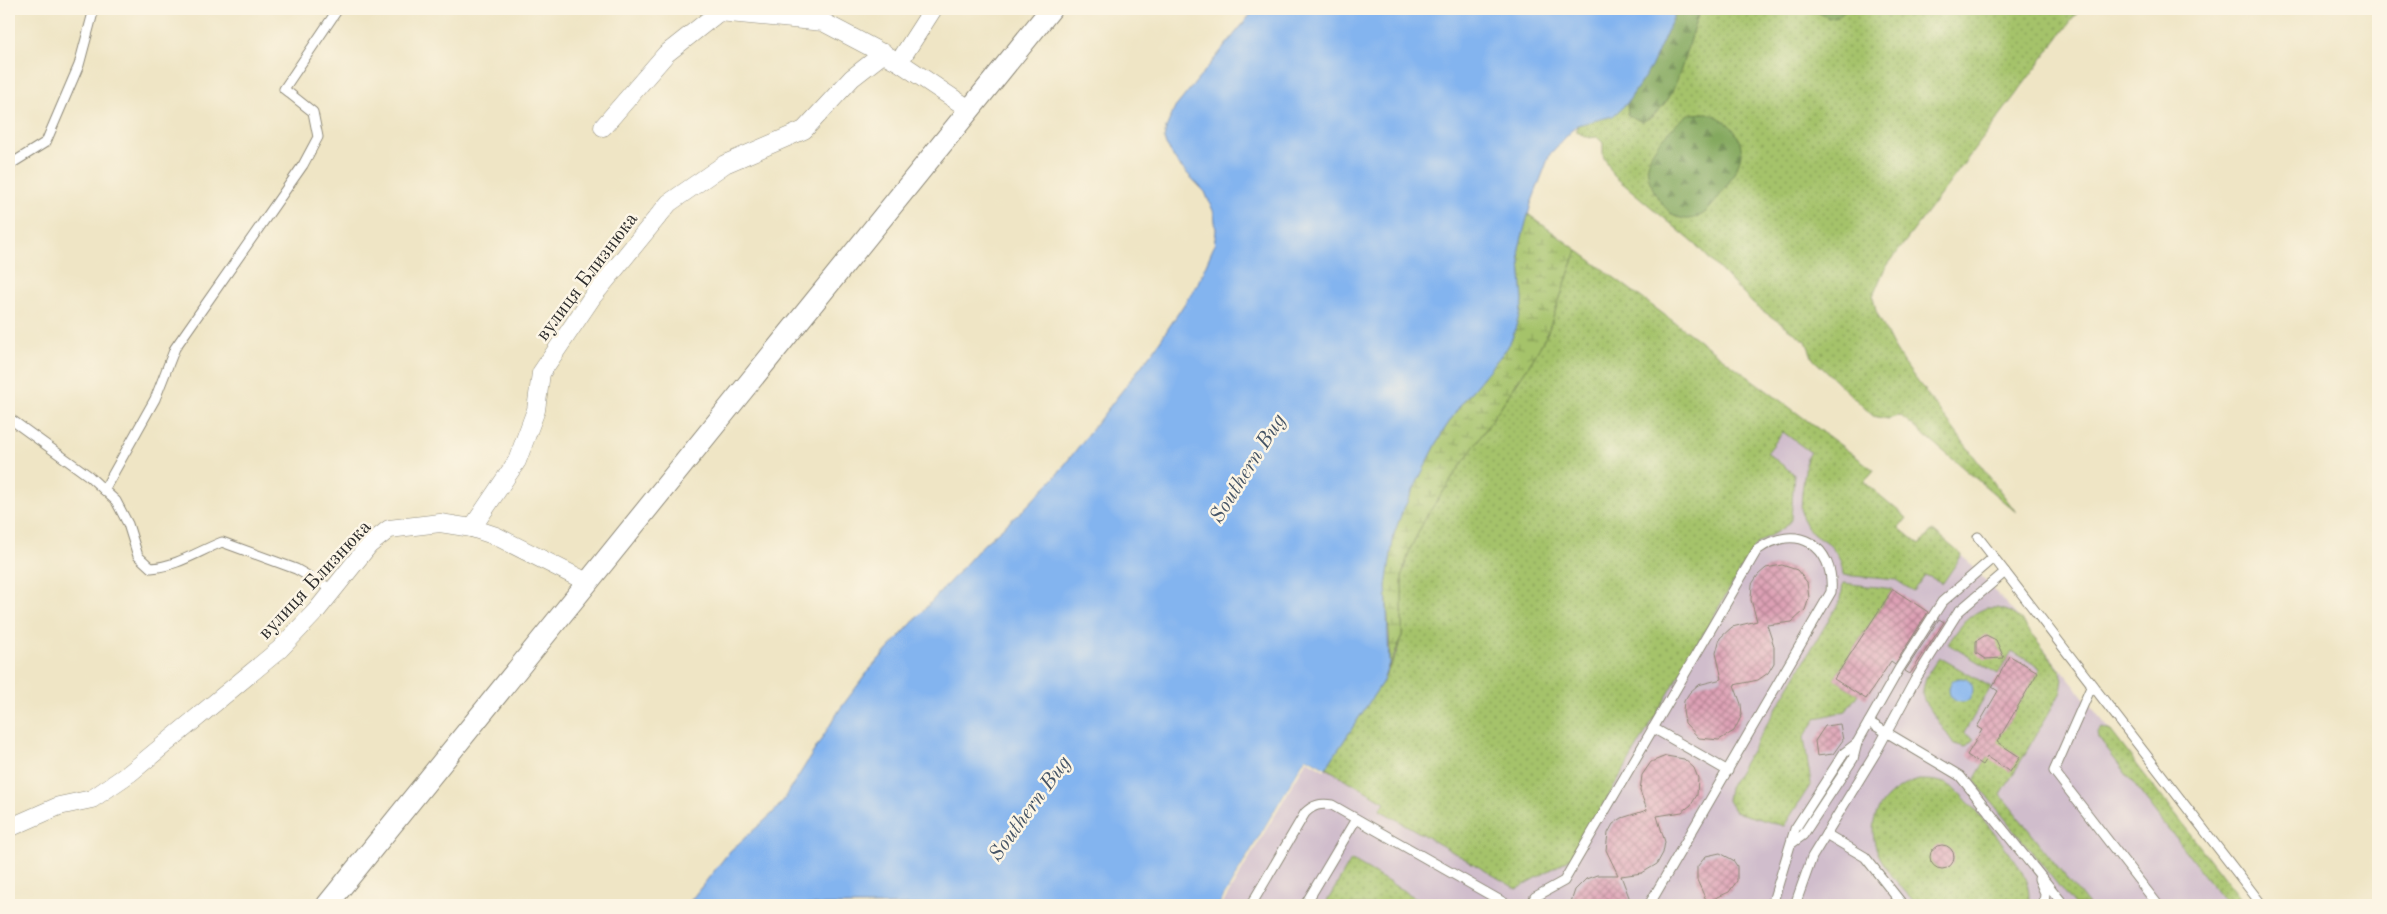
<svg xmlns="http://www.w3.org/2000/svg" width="2387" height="914" viewBox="0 0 2387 914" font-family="'Old Standard TT',serif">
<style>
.industrial{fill:#d0bdcc}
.grass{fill:url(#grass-dots);stroke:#68774b;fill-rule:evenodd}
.forest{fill:url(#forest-firs);stroke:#586a45}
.wetland{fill:url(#wetland-marsh);stroke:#68774b}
.water{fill:#83b4ef;stroke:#57708d}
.pier{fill:#efe5c5}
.building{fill:url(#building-cross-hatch)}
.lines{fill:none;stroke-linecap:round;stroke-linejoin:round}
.service-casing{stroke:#8d8878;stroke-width:11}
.minor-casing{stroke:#8d8878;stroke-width:19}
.tertiary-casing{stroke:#8d8878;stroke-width:23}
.service{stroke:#fff;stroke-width:9}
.minor{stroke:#fff;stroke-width:18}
.tertiary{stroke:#fff;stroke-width:21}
.labels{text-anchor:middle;stroke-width:5;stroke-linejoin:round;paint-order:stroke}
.street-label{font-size:20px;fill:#2b2b2b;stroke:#fcf5e5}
.water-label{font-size:21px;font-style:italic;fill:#455466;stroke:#fcf5e5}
</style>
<defs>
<pattern id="grass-dots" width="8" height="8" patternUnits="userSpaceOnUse" patternTransform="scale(1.25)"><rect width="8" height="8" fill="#a5c36b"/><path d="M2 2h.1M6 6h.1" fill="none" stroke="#879f58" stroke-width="1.8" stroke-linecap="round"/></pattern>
<pattern id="forest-firs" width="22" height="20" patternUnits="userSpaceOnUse" patternTransform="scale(1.25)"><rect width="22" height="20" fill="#84a95f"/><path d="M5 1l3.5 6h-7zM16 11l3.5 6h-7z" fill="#6c8a4f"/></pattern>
<pattern id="wetland-marsh" width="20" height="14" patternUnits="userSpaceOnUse" patternTransform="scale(1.25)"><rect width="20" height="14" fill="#a5c36b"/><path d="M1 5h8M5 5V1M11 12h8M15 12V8" fill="none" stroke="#879f58"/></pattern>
<pattern id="building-cross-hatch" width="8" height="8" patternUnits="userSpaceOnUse" patternTransform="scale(1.25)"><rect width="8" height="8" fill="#dda0b5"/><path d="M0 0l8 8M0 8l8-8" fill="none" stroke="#b38393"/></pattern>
</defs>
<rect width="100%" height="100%" fill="#fcf5e5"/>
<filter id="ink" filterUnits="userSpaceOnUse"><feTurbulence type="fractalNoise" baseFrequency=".02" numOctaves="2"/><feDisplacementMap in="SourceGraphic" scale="10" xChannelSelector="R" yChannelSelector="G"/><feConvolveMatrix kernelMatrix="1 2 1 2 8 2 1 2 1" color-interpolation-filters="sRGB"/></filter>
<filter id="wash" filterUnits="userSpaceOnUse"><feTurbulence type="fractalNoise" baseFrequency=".0096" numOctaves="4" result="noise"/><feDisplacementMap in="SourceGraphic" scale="20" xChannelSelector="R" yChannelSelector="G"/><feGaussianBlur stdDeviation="1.12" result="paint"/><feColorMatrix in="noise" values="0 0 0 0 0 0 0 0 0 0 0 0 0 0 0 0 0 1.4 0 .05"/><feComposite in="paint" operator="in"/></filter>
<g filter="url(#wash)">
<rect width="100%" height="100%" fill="#efe5c5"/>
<!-- industrial -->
<path class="industrial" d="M1528 214 1874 470 1864 482 1907 518 1899 528 1920 545 1932 530 1962 555 2020 619 2111 731 2245 905H1219L1306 757 1383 681 1402 512 1442 433 1461 404Z"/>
<!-- grass -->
<g class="grass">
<path d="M1701 9H1811L1816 12 1841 15 1845 9H2080L1884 270 1873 296 1876 311 1892 344 1903 362 2016 512 1900 415 1888 419 1873 416 1813 359 1806 341 1753 304 1695 244 1614 176 1603 156V143L1597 137 1588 138 1577 132V125C1596 118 1613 118 1627 103L1628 115 1651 118C1683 90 1683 45 1701 9ZM1739 138C1744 169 1723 193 1703 214H1671L1654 191Z"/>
<path d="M1577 250 1874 470 1864 482 1907 518 1899 528 1920 545 1932 530 1962 555 1943 583 1925 575 1913 591 1896 580 1843 575C1840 537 1811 542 1803 520 1798 506 1805 473 1807 457L1810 452 1783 432 1767 453 1794 474 1791 520C1782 533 1765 535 1754 547L1573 857 1517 889 1380 810 1385 802 1326 768 1383 681 1396 654 1402 636V575L1410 549 1426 517 1533 359 1547 334Z"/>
<path d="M1843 583 1893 589 1834 679 1858 694 1846 711 1817 718 1804 737 1811 784 1784 826 1735 812 1727 799 1729 788 1841 599Z"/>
<path d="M1986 608H1998L2010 612 2020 619 2060 670 2063 679 2061 692 2001 795 2088 905H2074L1974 780 2040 668 2012 651 1998 674 1948 644C1959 628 1967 615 1986 608Z"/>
<path d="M1939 657 1991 687 1964 733 1974 739 1965 747 1954 744 1925 702 1922 694 1926 677Z"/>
<path d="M2102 728 2111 731 2245 905H2227L2099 739 2098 733Z"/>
<path d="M1919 780C1930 780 1942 780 1952 787 1966 796 2014 856 2022 872 2027 882 2031 894 2028 905H1917C1905 891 1890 876 1881 859 1861 822 1881 791 1919 780Z"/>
<path d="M1351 860 1428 905H1325Z"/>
</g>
<!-- forest -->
<g class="forest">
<path d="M1677 9H1701C1683 45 1683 103 1642 122L1628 115 1627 103 1651 67Z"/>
<path d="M1811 9H1845L1841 15 1829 18Z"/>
<path d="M1708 113C1725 118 1743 133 1741 154 1739 167 1730 181 1723 191 1717 199 1711 209 1703 214 1677 231 1658 202 1650 182 1639 154 1669 131 1688 114Z"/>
</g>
<!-- wetland -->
<path class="wetland" d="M1528 214 1577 250 1547 334 1533 359 1426 517 1410 549 1402 575V636L1383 681 1389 663 1390 649 1386 586 1394 534 1402 512 1442 433 1461 404 1507 348 1513 336 1523 302 1519 248Z"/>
<!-- water -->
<g class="water">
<path d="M1255 9H1677L1651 67 1627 103 1613 116 1577 125 1550 154 1531 204 1519 248 1523 302 1513 336 1507 348 1461 404 1442 433 1402 512 1394 534 1386 586 1389 663 1383 681 1326 768 1306 757 1219 905H687L730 851 772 814 783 801 840 709 870 669 984 544 1023 510 1055 477 1156 347 1198 283 1214 246 1216 230 1214 213 1205 192 1178 164 1166 145 1164 139 1166 128 1174 109Z"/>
<circle cx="1961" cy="690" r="12"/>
</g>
<!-- pier -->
<path class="pier" d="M1306 757 1326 768 1324 770 1307 760 1222 905H1219Z"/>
<g id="blocks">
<!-- building -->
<g class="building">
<path d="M1782 565 1797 570 1807 582 1809 598 1805 610 1792 622 1767 625 1774 646V663L1768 673 1758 680 1734 685 1741 704 1742 715 1734 731 1719 740 1699 738 1685 723 1683 711 1684 701 1690 692 1698 685 1722 679 1716 653 1720 638 1732 627 1757 621 1751 600 1752 584 1758 575 1766 568Z"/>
<path d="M1893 589 1928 612 1895 664 1891 661 1866 699 1834 679Z"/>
<path d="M1939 619 1944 622 1910 674 1905 671Z"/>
<path d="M1986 635 1996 640 2004 658 1985 659 1976 653V641Z"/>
<path d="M2010 656 2038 672 1997 742 2020 757 2010 772 1987 757 1982 765 1967 755 1982 730 1977 727 1998 691 1992 687Z"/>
<path d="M1840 724 1843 740 1833 754 1817 756 1815 741 1825 726Z"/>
<path d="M1666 756 1684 759 1694 768 1698 778 1697 795 1691 805 1682 812 1657 816 1665 842 1663 853 1657 864 1642 873 1621 876 1632 905H1570L1575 890 1586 879 1597 875H1618L1606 850 1608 833 1613 824 1622 818 1647 810 1640 791 1642 775 1651 762Z"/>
<circle cx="1942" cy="857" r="12"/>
<path d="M1720 853 1733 860 1737 866V881L1729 892 1707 902 1697 880V867L1706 856Z"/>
</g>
</g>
</g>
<g filter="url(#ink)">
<use href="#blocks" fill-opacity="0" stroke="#8d8878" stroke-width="1"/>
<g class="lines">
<!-- service casing -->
<g class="service-casing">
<g id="service">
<path d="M9 162H14L46 142 79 65 94 9"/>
<path d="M9 418 89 476 116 501 128 524 138 556 151 568C177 566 197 552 222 542L296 569 333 590"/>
<path d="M104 490 155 399 175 348 303 165 318 137 313 112 284 89 338 9"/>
<path d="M1978 537 2262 905"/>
<path d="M2092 685 2054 771 2158 905"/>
<path d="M1869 722 1960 776 2064 905"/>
<path d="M1653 728 1728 771"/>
<path d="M1826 834 1865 857 1903 905"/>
<path d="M1792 843 1803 835 1853 759 1857 743 1899 669 1942 602 1994 557"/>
<path d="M2039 879 2045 893 2044 905"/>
<path d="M1251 905 1305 813C1313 805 1320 803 1332 805L1508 905"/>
<path d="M1305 905 1356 819"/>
<path d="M1531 905 1535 897 1564 881 1757 550C1796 522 1835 545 1831 592L1649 905"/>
<path d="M1772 905 1795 829 1844 753 1857 743"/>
<path d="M1795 905 1812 857 1875 754 1915 680 1958 612 2005 572"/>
</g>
</g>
<!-- minor casing -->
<g class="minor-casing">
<g id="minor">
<path d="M719 12 823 22 899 62 969 109"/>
<path d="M899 62 933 9"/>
<path d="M603 127 666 54 719 12V9"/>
<path d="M472 528 517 461 536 410 541 373 593 296 669 203 725 164 804 130 852 78 884 53"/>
<path d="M9 828 59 806 92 799 130 773 280 649 317 610 369 545 389 529 440 523 472 528 496 536 587 582"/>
</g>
</g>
<!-- tertiary casing -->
<g class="tertiary-casing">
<path id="tertiary" d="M327 905 1051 9"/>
</g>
<!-- service -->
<use href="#service" class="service"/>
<!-- minor -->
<use href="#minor" class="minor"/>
<!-- tertiary -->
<use href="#tertiary" class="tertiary"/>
</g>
</g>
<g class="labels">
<!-- street labels -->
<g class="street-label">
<text transform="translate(586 276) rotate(-53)" y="7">вулиця Близнюка</text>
<text transform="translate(314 579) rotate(-47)" y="7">вулиця Близнюка</text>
</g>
<!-- water labels -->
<g class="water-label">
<text transform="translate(1247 468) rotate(-58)" y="7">Southern Bug</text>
<text transform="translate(1029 808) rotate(-54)" y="7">Southern Bug</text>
</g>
</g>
<!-- margin -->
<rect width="2387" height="914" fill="none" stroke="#fcf5e5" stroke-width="30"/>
</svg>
